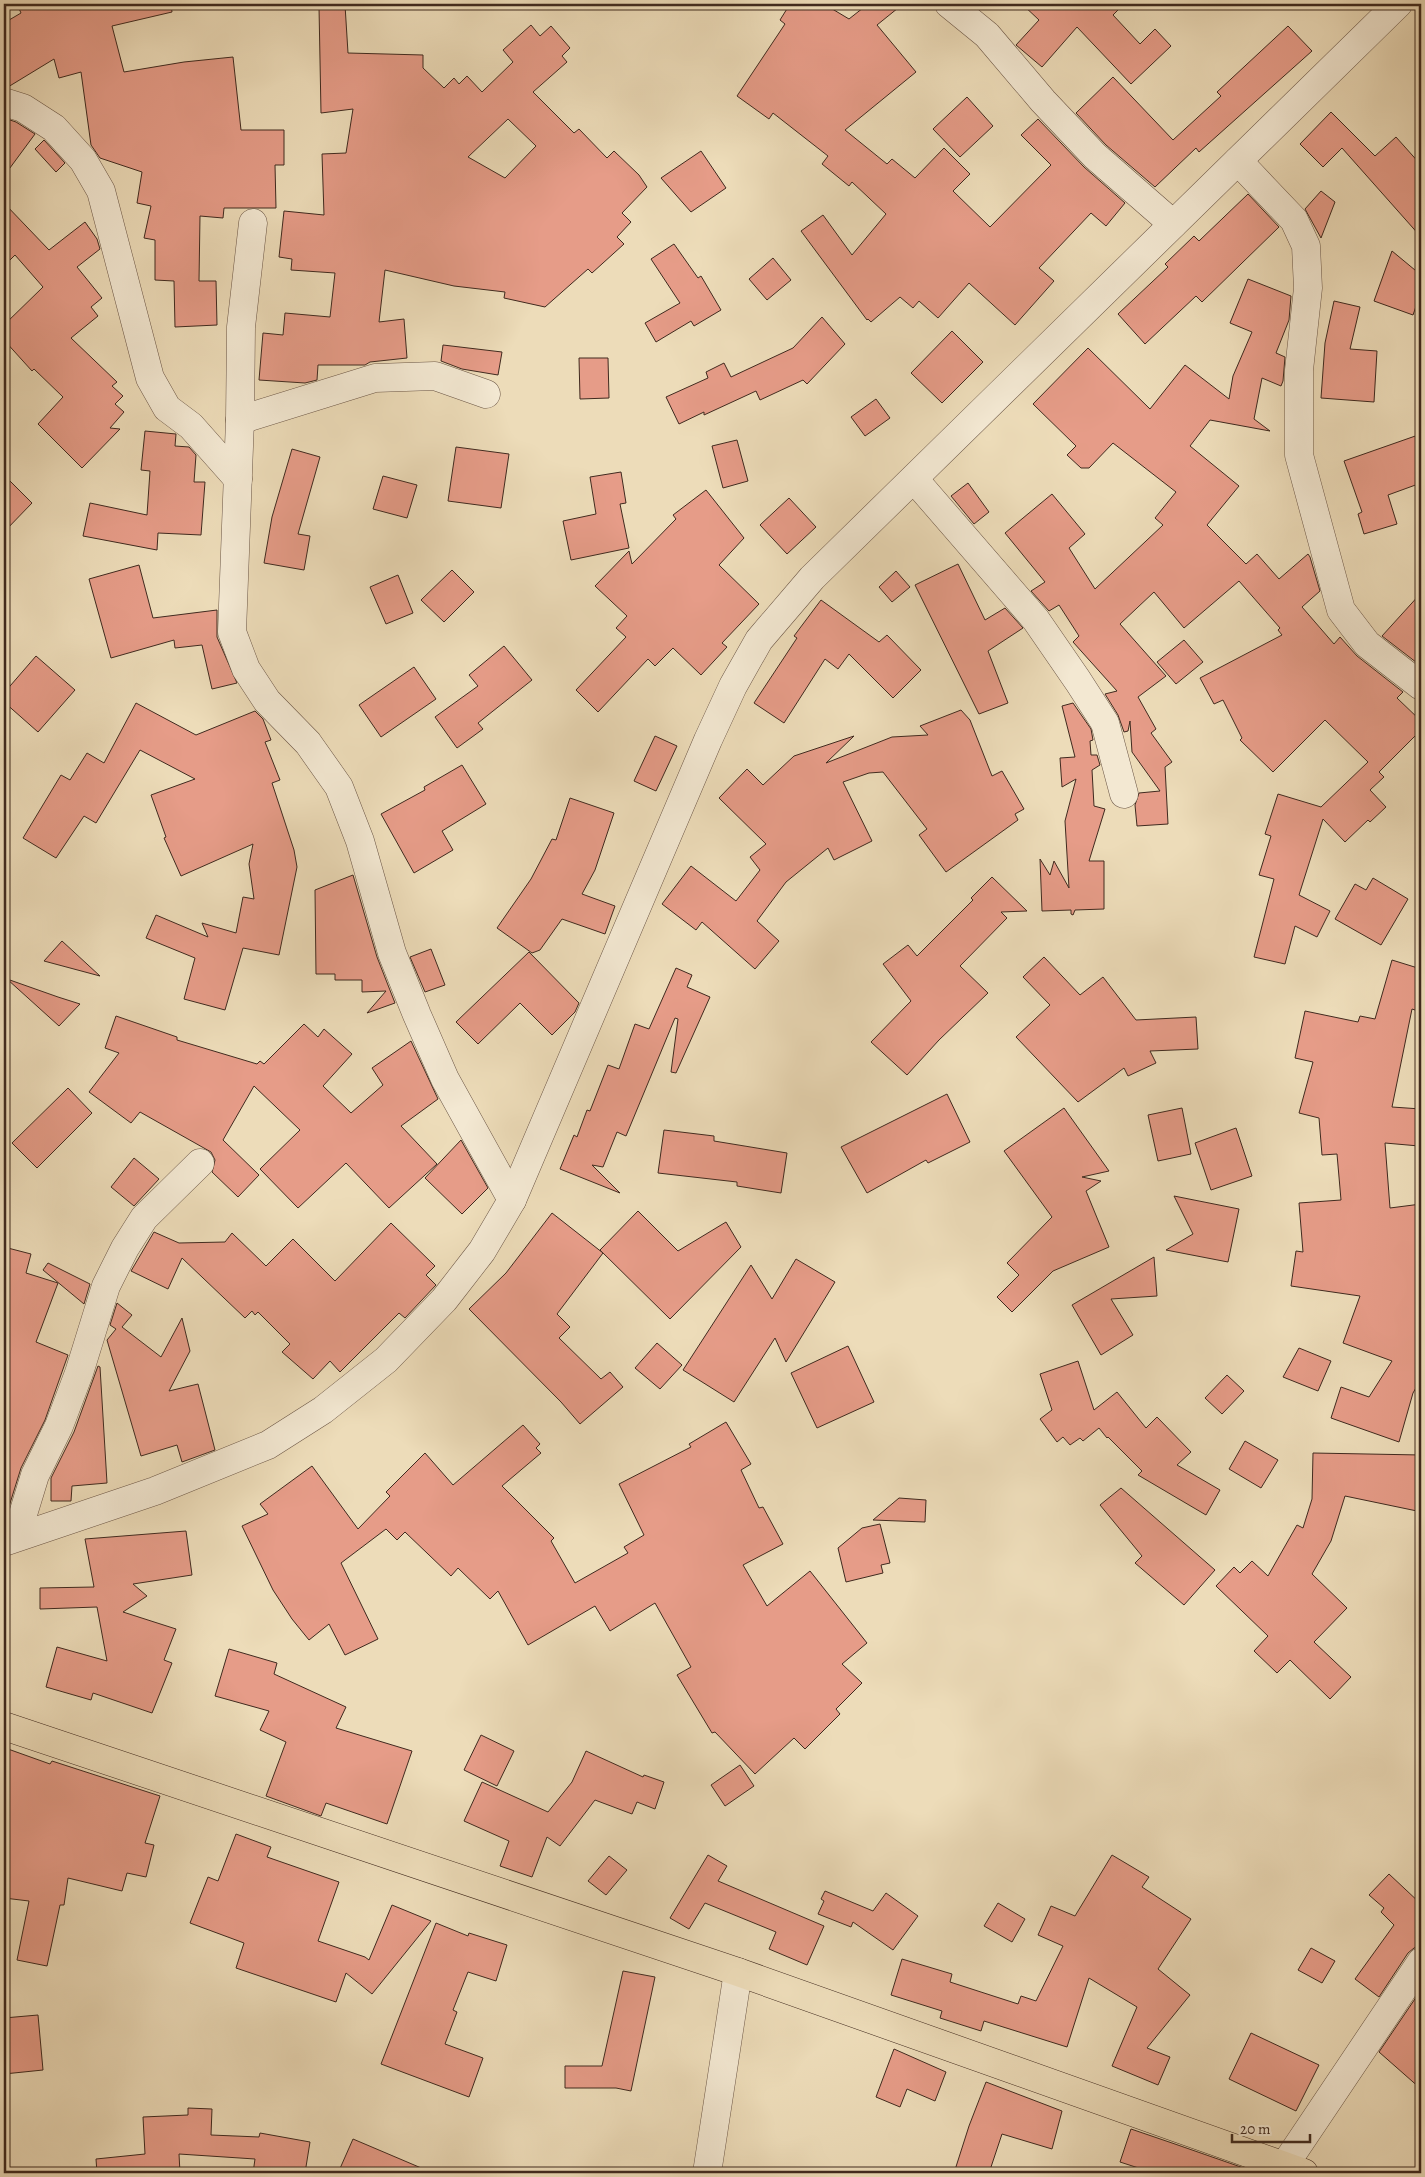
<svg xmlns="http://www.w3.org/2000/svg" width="1425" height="2177" viewBox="0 0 1425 2177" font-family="Alegreya,serif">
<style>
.building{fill:#e69c88;stroke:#402a1f;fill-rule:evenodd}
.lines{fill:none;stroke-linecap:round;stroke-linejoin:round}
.minor-casing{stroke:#6b5646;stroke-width:29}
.major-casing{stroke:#402a1f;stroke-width:29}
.minor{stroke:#f3e8d2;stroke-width:28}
.major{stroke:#eddcb9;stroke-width:28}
</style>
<rect width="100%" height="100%" fill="#eddcb9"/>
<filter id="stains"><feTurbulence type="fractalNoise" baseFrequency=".004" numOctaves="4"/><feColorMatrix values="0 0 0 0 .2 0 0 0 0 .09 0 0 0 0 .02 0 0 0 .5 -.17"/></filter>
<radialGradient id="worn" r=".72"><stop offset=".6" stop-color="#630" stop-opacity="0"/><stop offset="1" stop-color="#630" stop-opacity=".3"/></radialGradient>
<!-- building -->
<g class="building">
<path d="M17 4H171L172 12 112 26 124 72 184 62 233 57 241 130H284V165H275L276 208H224L223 218 200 216 199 281H216L217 325 175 327 174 281 155 280V240L144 238 151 206 137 203 142 172 100 158 91 145 81 72 59 78 54 59 8 87H4V23L21 13Z"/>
<path d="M790 4H824L849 19 868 4H903L877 25 916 72 845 130 887 164 892 159 915 178 944 148 970 174 953 191 990 227 1051 165 1021 135 1038 119 1084 167 1125 203 1106 226 1091 213 1039 268 1054 281 1015 325 969 283 938 318 919 301 913 308 900 297 871 322 868 319 867 320 801 231 823 215 852 255 886 214 852 182 849 186 822 164 828 156 773 113 769 119 737 96 785 24 780 20Z"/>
<path d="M1022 4H1124L1113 15 1140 44 1155 29 1171 46 1131 84 1077 27 1042 67 1016 45 1039 20Z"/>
<path d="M345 5 348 53 423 55V68L444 88 454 78 459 84 467 76 482 92 513 62 503 50 531 25 540 36 551 26 570 48 562 56 567 62 533 92 574 133 579 129 607 158 614 151 639 175 647 187 622 213 631 222 617 237 624 244 592 273 588 269 545 307 504 298 505 292 454 286 385 270 379 322 404 319 407 358 370 362 365 365H318L317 380 305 383 259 380 263 333 283 335 285 313 330 317 335 273 291 270 292 259 279 257 284 211 324 215 322 154 346 153 353 109 321 113 319 7ZM508 119 536 146 505 178 468 157Z"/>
<path d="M1288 26 1312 51 1199 152 1196 148 1155 187 1106 145 1076 113 1113 77 1173 140 1221 96 1217 92Z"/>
<path d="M967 97 993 126 960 157 933 129Z"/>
<path d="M1331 112 1375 156 1396 137 1421 165V237L1342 148 1323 167 1300 144Z"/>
<path d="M4 118 16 122 35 134 4 176Z"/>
<path d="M44 140 65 163 56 172 35 149Z"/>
<path d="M701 151 726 188 691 212 661 178Z"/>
<path d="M1321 191 1335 202 1321 238 1305 209Z"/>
<path d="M1248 194 1279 227 1202 302 1196 296 1145 344 1118 314 1168 267 1165 264 1194 236 1199 241Z"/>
<path d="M4 203 49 250 85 222 97 239 100 249 77 267 102 298 91 307 98 316 71 338 117 382 112 386 123 396 115 404 124 412 110 428 120 429 82 468 38 424 63 397 34 369 32 371 4 340V325L43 287 15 255 4 266Z"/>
<path d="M674 244 698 278 701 276 721 310 694 326 691 321 656 342 645 323 680 303 651 259Z"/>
<path d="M1392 251 1421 275V292L1413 315 1374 301Z"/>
<path d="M773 258 791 280 767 300 749 279Z"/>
<path d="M1248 279 1291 296 1289 320 1276 353 1285 357 1283 381 1281 386 1262 378 1254 419 1270 431 1210 420 1190 446 1239 486 1207 525 1246 564 1257 554 1279 579 1308 554 1310 557 1320 591 1302 607 1334 644 1340 637 1357 656 1403 692 1397 698 1421 721V730L1379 772 1384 777 1370 790 1386 807 1370 822 1368 820 1345 842 1323 819 1299 895 1330 911 1317 937 1295 926 1285 964 1254 957 1274 879 1259 875 1271 836 1265 834 1278 794 1321 807 1368 762 1325 720 1273 772 1240 740 1242 738 1223 700 1214 704 1200 678 1282 635 1278 630 1280 628 1239 581 1184 628 1154 592 1120 624 1166 676 1138 697 1156 729 1151 733 1172 762 1165 767 1168 824 1137 826 1135 805 1139 793 1160 791 1132 752 1130 721 1128 731 1124 732 1118 715 1105 694 1117 691 1073 642 1079 636 1059 605 1049 611 1031 591 1045 582 1005 533 1052 494 1085 534 1069 548 1095 589 1163 525 1155 518 1176 492 1113 443 1089 468H1081L1067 455 1076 446 1033 404 1088 348 1150 409 1185 365 1229 399 1233 376 1252 332 1230 323Z"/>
<path d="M1334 301 1360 307 1350 349 1377 351 1374 402 1321 398 1325 343Z"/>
<path d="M822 317 845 344 807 384 803 380 760 400 756 391 704 415V412L679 424 666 397 708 378 706 372 724 363 731 377 793 348Z"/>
<path d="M952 331 983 362 942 403 911 373Z"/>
<path d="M443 345 502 352 498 375 462 369 441 361Z"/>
<path d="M579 358H608L609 398 580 399Z"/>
<path d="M876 399 890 418 865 436 851 417Z"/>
<path d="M145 431 176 434 175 446 189 447 196 455 194 482H205L201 535 158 533 157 550 83 536 90 503 147 515 150 471 141 470Z"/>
<path d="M1421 434V483L1388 495 1397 524 1364 534 1358 514 1362 512 1344 461Z"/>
<path d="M737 440 748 481 723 488 712 446Z"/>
<path d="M456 447 509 454 501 508 448 501Z"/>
<path d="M292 449 320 457 298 534 310 536 304 570 264 563 272 517Z"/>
<path d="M621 472 626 503 620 504 629 548 571 560 563 521 596 514 590 477Z"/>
<path d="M4 475 32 503 4 532Z"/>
<path d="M383 476 417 485 407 518 373 509Z"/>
<path d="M968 483 989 512 974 524 951 496Z"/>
<path d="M706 490 744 538 719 565 759 604 722 643 727 647 701 675 673 648 655 666 648 659 598 712 576 690 626 637 616 628 627 616 595 586 629 551 632 564 676 519 673 515Z"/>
<path d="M789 498 816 527 787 554 760 525Z"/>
<path d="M958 564 985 620 1005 608 1023 628 988 651 1008 703 979 714 915 585Z"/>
<path d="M139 565 153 618 217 610V637L237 683 212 689 202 645 175 648 174 640 111 658 89 579Z"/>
<path d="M452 570 474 592 444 622 421 600Z"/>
<path d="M896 571 910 587 892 602 879 587Z"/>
<path d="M398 575 413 613 386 624 370 587Z"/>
<path d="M1421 593V666L1382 636Z"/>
<path d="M821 600 879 642 887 635 921 670 893 698 849 654 838 669 825 659 784 723 754 703 797 638 794 636Z"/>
<path d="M1184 640 1203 662 1176 684 1157 662Z"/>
<path d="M504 646 532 680 478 723 483 729 457 748 435 717 478 686 469 675Z"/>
<path d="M36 656 75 690 38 732 4 702V693Z"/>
<path d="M414 667 436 699 381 737 359 705Z"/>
<path d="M136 703 196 735 255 711 263 719 271 740 265 742 280 780 272 783 294 850 297 867 279 955 243 948 225 1010 184 999 195 958 146 938 156 915 208 937 202 923 236 933 243 897 254 899 249 864 253 844 181 876 164 838 166 837 151 795 195 779 140 750 96 823 84 816 56 858 23 838 61 775 70 780 87 753 104 763Z"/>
<path d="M1073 703 1091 729 1093 740 1090 741 1091 755H1097L1100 765 1092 770 1094 806 1105 809 1089 861H1104V909L1075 910 1073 915 1071 914V910L1042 911 1040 859 1050 875 1054 861 1069 888 1065 821 1076 779 1062 787 1060 758 1075 757 1062 706Z"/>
<path d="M961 710 970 720 992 776 1002 771 1024 809 1015 814 1018 820 946 872 919 835 927 829 883 772 869 773 843 782 872 841 834 860 828 848 786 882 757 921 779 941 755 969 702 922 696 930 662 904 691 866 736 901 760 870 750 857 766 844 719 798 747 769 763 785 794 756 854 736 826 763 892 737 928 735 920 726Z"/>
<path d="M655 736 677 746 656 791 634 781Z"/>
<path d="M462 765 486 804 442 831 453 850 414 873 381 814 425 790 424 787Z"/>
<path d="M570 798 614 813 595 870 582 894 615 906 605 934 562 919 540 950 532 953 497 928 531 879 552 839 556 840Z"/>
<path d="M353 875 377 957 395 1003 367 1013 386 991 362 992V980H335V974H316L315 890Z"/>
<path d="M992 877 1027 911 1001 912 1007 918 960 966 988 993 939 1040 907 1075 871 1042 911 1001 883 964 908 945 917 956 973 900 971 898Z"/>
<path d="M1373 878 1408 899 1381 945 1335 919 1355 884 1366 890Z"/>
<path d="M62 941 100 976 44 961Z"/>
<path d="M431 949 445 985 425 992 410 957Z"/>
<path d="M529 952 579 1003 575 1012 552 1035 520 1003 478 1044 456 1022Z"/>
<path d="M1044 957 1080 995 1103 977 1136 1020 1196 1017 1198 1049 1150 1051 1156 1063 1128 1076 1124 1068 1078 1102 1016 1037 1050 1005 1023 977Z"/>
<path d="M1392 960 1421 969V1012L1412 1009 1392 1107 1421 1109 1419 1146 1385 1143 1390 1208 1421 1204V1295L1418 1314 1421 1316V1379L1413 1393 1399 1442 1331 1418 1341 1387 1369 1397 1392 1361 1343 1343 1360 1296 1291 1286 1296 1251 1303 1252 1299 1203 1341 1200 1337 1154 1322 1155 1319 1118 1299 1113 1313 1062 1295 1058 1305 1011 1358 1022 1360 1016 1375 1019Z"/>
<path d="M676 968 692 975 687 987 710 997 676 1073 671 1072 678 1019 675 1018 626 1136 617 1132 603 1167 592 1165 620 1193 560 1169 574 1135 577 1137 587 1110 590 1111 608 1065 619 1069 635 1024 649 1029Z"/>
<path d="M7 979 58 997 80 1004 59 1026Z"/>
<path d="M116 1016 177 1037V1040L257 1064 260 1061 264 1064 304 1024 318 1037 324 1029 352 1054 323 1086 351 1113 383 1085 372 1068 411 1041 438 1099 401 1126 437 1164 389 1208 346 1163 298 1208 260 1169 300 1130 254 1086 223 1140 259 1175 238 1197 212 1172 215 1160 211 1152 140 1112 131 1123 89 1092 119 1053 105 1048Z"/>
<path d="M68 1088 92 1113 37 1168 12 1143Z"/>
<path d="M947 1094 970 1142 928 1163 926 1160 867 1193 841 1147Z"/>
<path d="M1064 1108 1109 1171 1082 1177 1101 1181 1086 1191 1109 1247 1053 1271 1012 1312 997 1297 1019 1275 1007 1263 1052 1217 1004 1151Z"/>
<path d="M1182 1108 1191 1154 1158 1161 1148 1115Z"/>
<path d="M1236 1128 1252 1176 1211 1190 1195 1143Z"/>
<path d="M664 1130 714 1136V1141L787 1153 781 1193 737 1186V1182L658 1173Z"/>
<path d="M461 1140 488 1188 462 1214 425 1178Z"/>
<path d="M134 1158 159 1179 134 1206 111 1187Z"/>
<path d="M1174 1196 1239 1209 1228 1262 1166 1250 1193 1234Z"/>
<path d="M638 1211 678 1251 726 1222 741 1247 670 1319 600 1250Z"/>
<path d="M552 1213 603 1253 557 1314 570 1327 559 1338 601 1379 610 1372 623 1387 580 1424 561 1402 469 1309 506 1273Z"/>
<path d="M391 1223 435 1266 426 1275 436 1285 405 1318 399 1313 340 1372 330 1361 313 1379 282 1352 290 1344 258 1312 255 1315 252 1311 245 1318 182 1258 168 1289 131 1271 154 1232 179 1243 225 1242 232 1233 266 1266 293 1239 335 1281Z"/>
<path d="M4 1247 31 1254 26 1273 58 1283 36 1342 68 1355 45 1420 21 1468 7 1513 4 1517Z"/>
<path d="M1154 1257 1157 1296 1111 1299 1133 1335 1101 1355 1072 1305Z"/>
<path d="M796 1259 835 1282 786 1362 775 1338 734 1402 683 1370 751 1265 772 1299Z"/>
<path d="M48 1263 90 1284 84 1304 43 1270Z"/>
<path d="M117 1303 132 1315 122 1327 161 1357 182 1318 190 1351 169 1391 198 1384 215 1450 182 1462 177 1445 141 1456 107 1340 116 1329 110 1325Z"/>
<path d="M657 1343 682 1365 660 1389 635 1368Z"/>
<path d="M848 1346 874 1402 817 1428 791 1373Z"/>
<path d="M1299 1348 1331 1361 1318 1391 1283 1377Z"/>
<path d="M1078 1361 1094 1410 1117 1392 1146 1428 1157 1417 1191 1452 1177 1465 1220 1490 1206 1515 1138 1475 1142 1471 1108 1437 1107 1438 1099 1428 1083 1441 1080 1438 1070 1445 1063 1437 1057 1442 1040 1419 1052 1410 1040 1374Z"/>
<path d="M98 1366 100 1367 107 1483 72 1486 71 1501H51V1478L74 1432Z"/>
<path d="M1227 1375 1244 1391 1222 1414 1205 1398Z"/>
<path d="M726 1422 751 1464 741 1470 759 1508 763 1507 783 1544 743 1565 767 1606 810 1571 867 1643 842 1664 862 1683 836 1709 840 1714 805 1749 794 1738 755 1774 715 1732 712 1733 677 1675 691 1667 655 1603 610 1631 595 1606 528 1645 498 1591 490 1599 458 1568 451 1576 405 1532 397 1540 386 1529 341 1563 378 1639 345 1655 329 1624 309 1640 292 1619 273 1590 242 1526 268 1514 260 1504 312 1466 358 1529 390 1496 386 1492 425 1453 453 1485 523 1425 540 1444 536 1448 541 1453 502 1486 554 1538 551 1541 575 1583 628 1553 624 1547 644 1535 619 1484 691 1447 689 1444Z"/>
<path d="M1245 1441 1278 1460 1261 1488 1229 1469Z"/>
<path d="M1313 1453 1421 1455V1493L1417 1511 1345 1496 1331 1541 1312 1574 1347 1608 1314 1642 1351 1677 1330 1699 1290 1660 1277 1673 1254 1651 1268 1636 1216 1586 1234 1567 1240 1573 1252 1561 1268 1576 1297 1525 1303 1528 1312 1499Z"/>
<path d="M1121 1488 1215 1570 1184 1605 1135 1563 1142 1556 1100 1505Z"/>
<path d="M899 1498 926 1500 925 1522 873 1520Z"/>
<path d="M880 1524 890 1563 881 1565 883 1573 846 1582 838 1548 862 1528Z"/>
<path d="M186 1531 192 1575 133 1584 147 1596 123 1612 176 1629 164 1660 172 1663 152 1713 93 1693 91 1700 46 1687 57 1647 107 1661 97 1607 40 1609V1588L94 1587 85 1539Z"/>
<path d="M229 1649 277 1663 274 1674 346 1707 336 1728 412 1751 387 1824 326 1803 321 1816 266 1796 286 1742 260 1730 269 1711 215 1696Z"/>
<path d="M481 1735 514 1751 497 1786 464 1770Z"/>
<path d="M8 1749 50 1764 52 1761 160 1796 145 1843 154 1845 146 1877 127 1873 122 1891 68 1878 64 1905H60L47 1966 17 1960 29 1901 4 1898V1760Z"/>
<path d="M586 1751 643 1777 644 1775 664 1782 655 1809 637 1802 632 1814 595 1800 560 1846 547 1837 532 1877 500 1866 509 1841 464 1821 482 1782 548 1812 572 1782Z"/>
<path d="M740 1765 754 1786 725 1806 711 1785Z"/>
<path d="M236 1834 271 1847 267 1857 339 1882 318 1941 365 1957 369 1960 392 1905 431 1921 372 1994 346 1973 336 2002 236 1968 244 1943 190 1923 208 1877 218 1881Z"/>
<path d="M708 1855 727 1866 718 1881 824 1926 807 1965 769 1949 776 1932 705 1903 689 1929 670 1918Z"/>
<path d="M1112 1855 1149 1877 1142 1887 1191 1919 1158 1969 1190 1995 1147 2048 1170 2057 1158 2085 1112 2066 1137 2007 1089 1978 1067 2047 984 2021 981 2031 940 2018 942 2011 891 1995 902 1959 952 1974 950 1982 1018 2004 1021 1996 1036 2001 1063 1946 1038 1935 1051 1906 1075 1916Z"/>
<path d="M609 1856 627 1870 606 1895 588 1881Z"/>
<path d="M1389 1874 1421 1904V1946L1414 1948 1408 1953 1379 1997 1355 1979 1394 1925 1381 1912 1384 1908 1369 1895Z"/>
<path d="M825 1891 873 1911 886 1893 918 1916 893 1950 853 1922 851 1927 818 1914 824 1901 821 1899Z"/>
<path d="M998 1903 1025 1919 1012 1942 984 1926Z"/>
<path d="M436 1923 468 1936 469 1933 507 1945 496 1981 468 1972 453 2010 457 2012 445 2044 483 2058 469 2097 381 2064Z"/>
<path d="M1311 1948 1335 1961 1322 1983 1298 1970Z"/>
<path d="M623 1971 655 1977 631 2091 616 2088H565V2066H602Z"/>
<path d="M1421 1990V2089L1379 2052Z"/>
<path d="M38 2015 43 2070 4 2074V2018Z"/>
<path d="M1251 2033 1319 2065 1296 2111 1229 2079Z"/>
<path d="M894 2049 946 2072 935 2101 907 2089 900 2107 876 2097Z"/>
<path d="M986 2082 1062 2111 1052 2149 1002 2134 989 2173H954L969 2126Z"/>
<path d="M188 2108 212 2109 211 2135 259 2137 260 2133 310 2142 305 2173H253L255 2159 179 2154 180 2173H97L96 2159 145 2154 143 2117 188 2115Z"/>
<path d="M1131 2129 1172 2143 1258 2173H1154L1120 2162Z"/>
<path d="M353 2139 433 2173H338Z"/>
</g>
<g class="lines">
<!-- minor casing -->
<g class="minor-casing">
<g id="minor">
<path d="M949 4 987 35 1043 101 1095 156 1173 224"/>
<path d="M4 102 23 108 54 128 83 160 101 191 150 378 167 408 191 426 238 479"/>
<path d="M1238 161 1294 220 1306 246 1308 288 1299 370V455L1341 610 1367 644 1421 686"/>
<path d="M253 223 241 327 240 420 232 632 246 669 267 701 308 743 339 787 360 841 392 953 417 1015 445 1079 512 1200"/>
<path d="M240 420 375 378 435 376 486 394"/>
<path d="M914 479 1036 620 1078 681 1105 723 1124 794"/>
<path d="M16 1537 35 1475 59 1426 79 1373 106 1286 125 1248 144 1218 200 1163"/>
<path d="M4 1542 155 1491 268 1445 323 1410 386 1360 444 1300 482 1251 512 1200 708 740 733 686 759 640 812 578 1398 4"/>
<path d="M707 2173 738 1972"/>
<path d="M1282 2173 1284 2166 1421 1962"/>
</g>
</g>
<!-- major casing -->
<g class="major-casing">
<path id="major" d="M4 1726 738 1972 1304 2173"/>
</g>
<!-- minor -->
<use href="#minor" class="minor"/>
<!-- major -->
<use href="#major" class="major"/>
</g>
<!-- margin -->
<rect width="1425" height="2177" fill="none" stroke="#eddcb9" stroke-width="20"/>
<rect x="5" y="5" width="1415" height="2167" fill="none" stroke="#402a1f" stroke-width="2.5"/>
<rect x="10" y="10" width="1405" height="2157" fill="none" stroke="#402a1f"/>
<!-- scale -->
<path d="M1232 2134v8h78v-8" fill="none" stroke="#402a1f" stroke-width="2.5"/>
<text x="1240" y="2134" font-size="15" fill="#402a1f" stroke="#f3e8d2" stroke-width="4" paint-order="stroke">20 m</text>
<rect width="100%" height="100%" filter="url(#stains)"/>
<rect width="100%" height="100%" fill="url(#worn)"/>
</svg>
